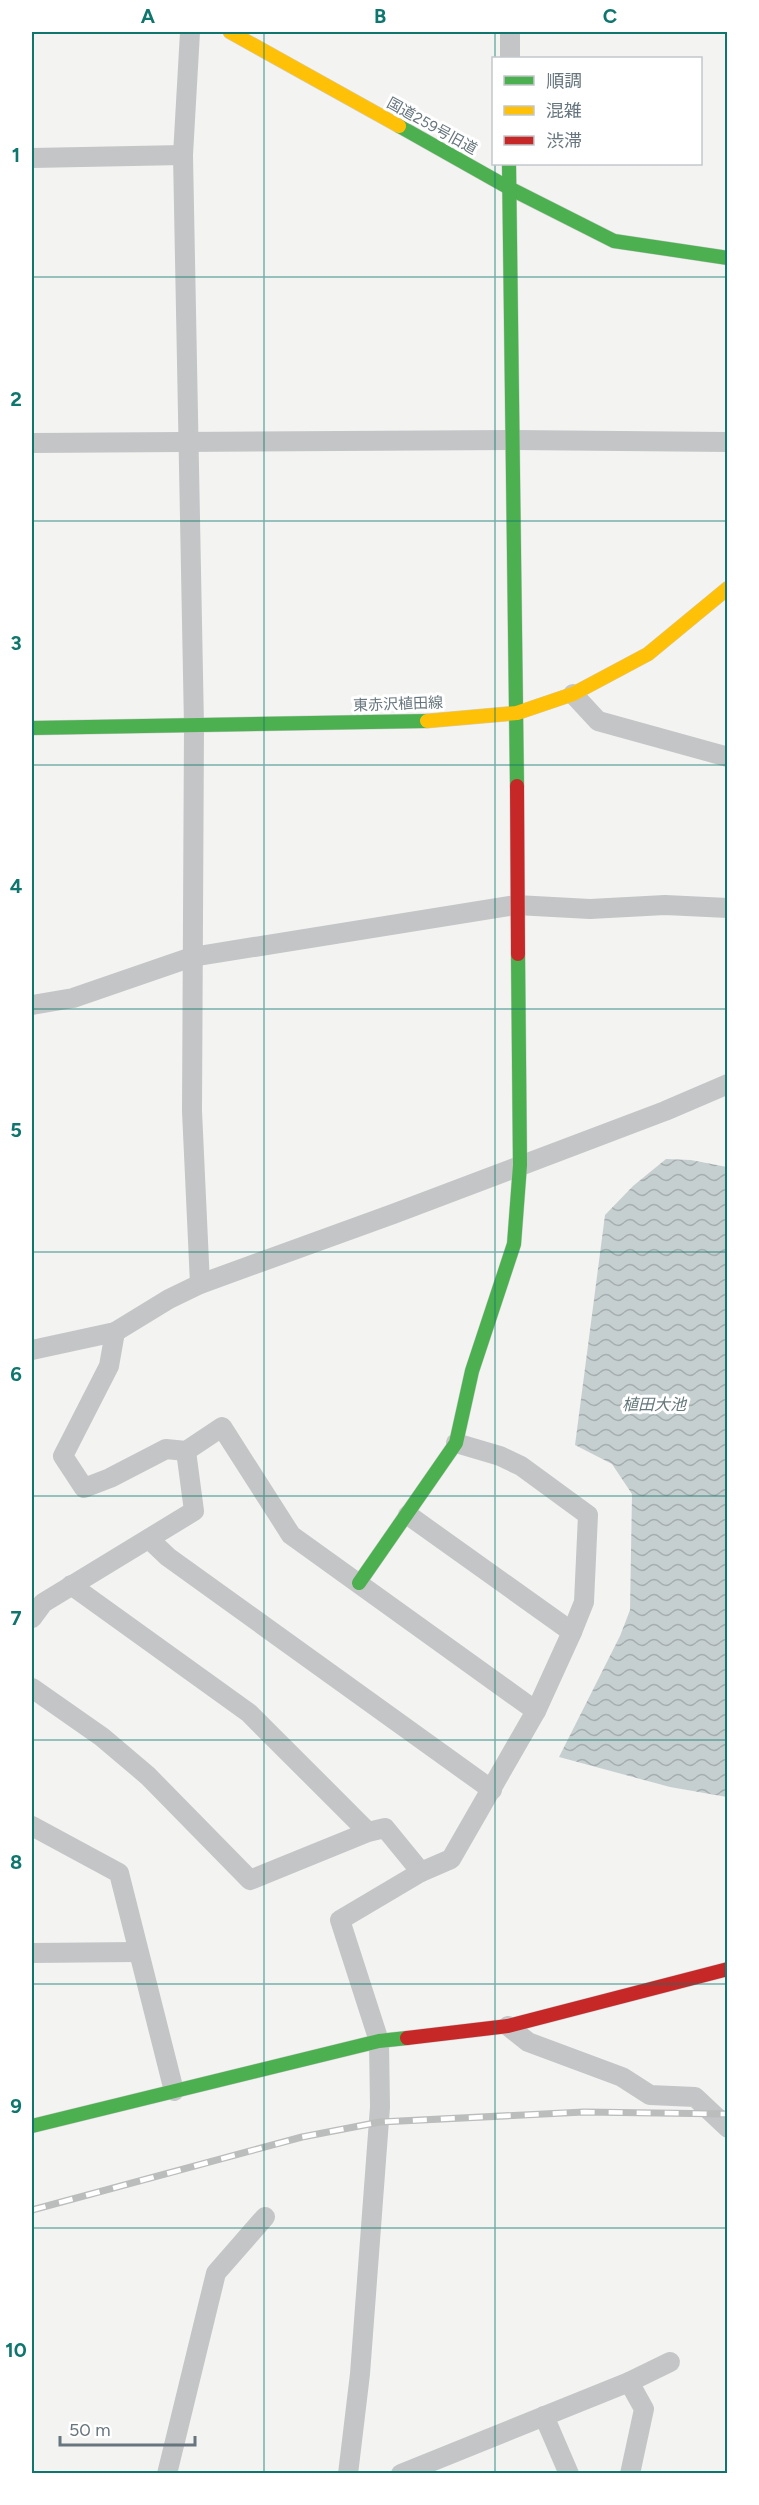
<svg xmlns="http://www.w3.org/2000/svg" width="759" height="2505" viewBox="0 0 759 2505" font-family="Figtree,'Noto Sans JP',sans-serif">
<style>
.water{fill:url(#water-waves)}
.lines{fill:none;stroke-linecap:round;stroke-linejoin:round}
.fast-casing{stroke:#cecfcf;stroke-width:15}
.slow-casing{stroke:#cecfcf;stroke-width:15}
.jam-casing{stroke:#cecfcf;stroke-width:15}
.street{stroke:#c4c5c6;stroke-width:20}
.fast{stroke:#4caf50;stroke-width:14}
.slow{stroke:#ffc107;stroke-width:14}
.jam{stroke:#c62828;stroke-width:14}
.rail-casing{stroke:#bbbcbc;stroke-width:7}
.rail{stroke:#fff;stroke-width:4.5;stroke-dasharray:14;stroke-linecap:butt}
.grid{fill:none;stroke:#0f766e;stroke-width:1.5;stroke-opacity:0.55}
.labels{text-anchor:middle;stroke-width:6;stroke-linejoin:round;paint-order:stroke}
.street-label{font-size:15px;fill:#67767e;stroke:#fff}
.water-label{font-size:16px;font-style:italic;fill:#63777b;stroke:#fff}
.neatline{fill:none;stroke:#0f766e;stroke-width:2}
.grid-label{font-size:20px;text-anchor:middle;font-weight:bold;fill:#0f766e}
</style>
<defs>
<pattern id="water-waves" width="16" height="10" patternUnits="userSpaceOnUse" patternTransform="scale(1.5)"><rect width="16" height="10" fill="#c6cfd0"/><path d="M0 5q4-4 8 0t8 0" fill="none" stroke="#a5adae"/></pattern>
</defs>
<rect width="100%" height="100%" fill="#f3f3f2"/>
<!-- water -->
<path class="water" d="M666 1159 691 1160 727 1167V1797L670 1787 559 1757 620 1636 630 1610 632 1494 612 1464 575 1445 605 1215 633 1186Z"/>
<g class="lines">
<!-- fast casing -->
<g class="fast-casing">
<g id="fast">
<path d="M399 126 509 188 614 241 728 258"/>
<path d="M509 164 517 786"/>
<path d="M32 728 427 721"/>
<path d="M359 1583 456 1443 472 1371 514 1244 520 1165 518 954"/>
<path d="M32 2126 379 2041 407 2038"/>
</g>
</g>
<!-- slow casing -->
<g class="slow-casing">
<g id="slow">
<path d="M230 32 399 126"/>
<path d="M427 721 517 713 573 694 648 654 728 588"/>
</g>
</g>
<!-- jam casing -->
<g class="jam-casing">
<g id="jam">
<path d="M517 786 518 954"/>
<path d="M407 2038 508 2026 728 1969"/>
</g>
</g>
<!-- street -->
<g class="street">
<path d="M190 32 183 155 194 726 192 1111 200 1284"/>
<path d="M510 58V32"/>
<path d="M32 158 183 155"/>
<path d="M32 443 514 440 728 442"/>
<path d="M573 694 598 721 728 757"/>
<path d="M32 1005 73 998 192 957 516 905 590 909 665 905 728 908"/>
<path d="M115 1332 109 1366 63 1456 84 1488 110 1478 166 1449 186 1451 222 1427 291 1535 536 1711"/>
<path d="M32 1350 115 1332 169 1299 200 1284 393 1214 665 1111 728 1084"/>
<path d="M408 1515 572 1632"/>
<path d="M149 1539 168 1557 492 1790"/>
<path d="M71 1585 249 1713 368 1832"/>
<path d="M32 1618 43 1603 194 1511 186 1451"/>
<path d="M32 1688 102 1737 148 1776 250 1880 368 1832 385 1828 421 1872"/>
<path d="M32 1826 119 1873 174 2091"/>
<path d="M32 1953 137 1952"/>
<path d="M508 2026 528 2042 622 2077 650 2095 695 2097 728 2128"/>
<path d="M629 2382 670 2362"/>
<path d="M544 2416 569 2474"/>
<path d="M167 2474 216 2273 265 2217"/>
<path d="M348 2474 360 2374 380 2107 379 2041 340 1920 421 1872 451 1859 536 1711 572 1632 584 1602 588 1515 521 1466 500 1456 456 1443"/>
<path d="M401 2474 629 2382 644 2409 630 2474"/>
</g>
<!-- fast -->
<use href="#fast" class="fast"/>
<!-- slow -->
<use href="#slow" class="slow"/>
<!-- jam -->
<use href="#jam" class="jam"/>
<!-- rail casing -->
<g class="rail-casing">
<path id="rail" d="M32 2210 302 2137 380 2122 584 2112 728 2114"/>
</g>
<!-- rail -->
<use href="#rail" class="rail"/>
</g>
<!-- grid -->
<path class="grid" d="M264 32V2474M495 32V58M495 164V2474M32 277H728M32 521H728M32 765H728M32 1009H728M32 1252H728M32 1496H728M32 1740H728M32 1984H728M32 2228H728"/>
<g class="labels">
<!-- street labels -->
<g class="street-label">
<text transform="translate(432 126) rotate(29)" y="5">国道259号旧道</text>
<text transform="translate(398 704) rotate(-2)" y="5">東赤沢植田線</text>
</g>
<!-- water labels -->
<g class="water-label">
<text x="654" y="1410">植田大池</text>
</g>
</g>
<!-- border -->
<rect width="759" height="2505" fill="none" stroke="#ffffff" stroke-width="66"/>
<!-- legend -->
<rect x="492" y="57" width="210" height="108" fill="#ffffff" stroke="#c2c8cb" stroke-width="1.5"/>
<rect x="504" y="76" width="30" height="9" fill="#4caf50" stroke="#c2c8cb" stroke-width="1.5"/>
<text x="546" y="87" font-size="18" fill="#67767e">順調</text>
<rect x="504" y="106" width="30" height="9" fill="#ffc107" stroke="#c2c8cb" stroke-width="1.5"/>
<text x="546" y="117" font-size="18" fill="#67767e">混雑</text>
<rect x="504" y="136" width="30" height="9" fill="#c62828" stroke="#c2c8cb" stroke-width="1.5"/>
<text x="546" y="147" font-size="18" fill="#67767e">渋滞</text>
<!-- scale -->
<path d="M60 2436v9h135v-9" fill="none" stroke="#67767e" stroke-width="3"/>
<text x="69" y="2436" font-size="18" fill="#67767e" stroke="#ffffff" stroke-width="4.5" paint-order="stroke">50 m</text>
<rect x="33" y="33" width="693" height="2439" class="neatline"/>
<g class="grid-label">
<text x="148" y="23">A</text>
<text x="380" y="23">B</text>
<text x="610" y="23">C</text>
<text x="16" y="162">1</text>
<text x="16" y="406">2</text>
<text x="16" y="650">3</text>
<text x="16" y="893">4</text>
<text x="16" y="1137">5</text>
<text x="16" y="1381">6</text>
<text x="16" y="1625">7</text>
<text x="16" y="1869">8</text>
<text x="16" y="2113">9</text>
<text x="16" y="2357">10</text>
</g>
</svg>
